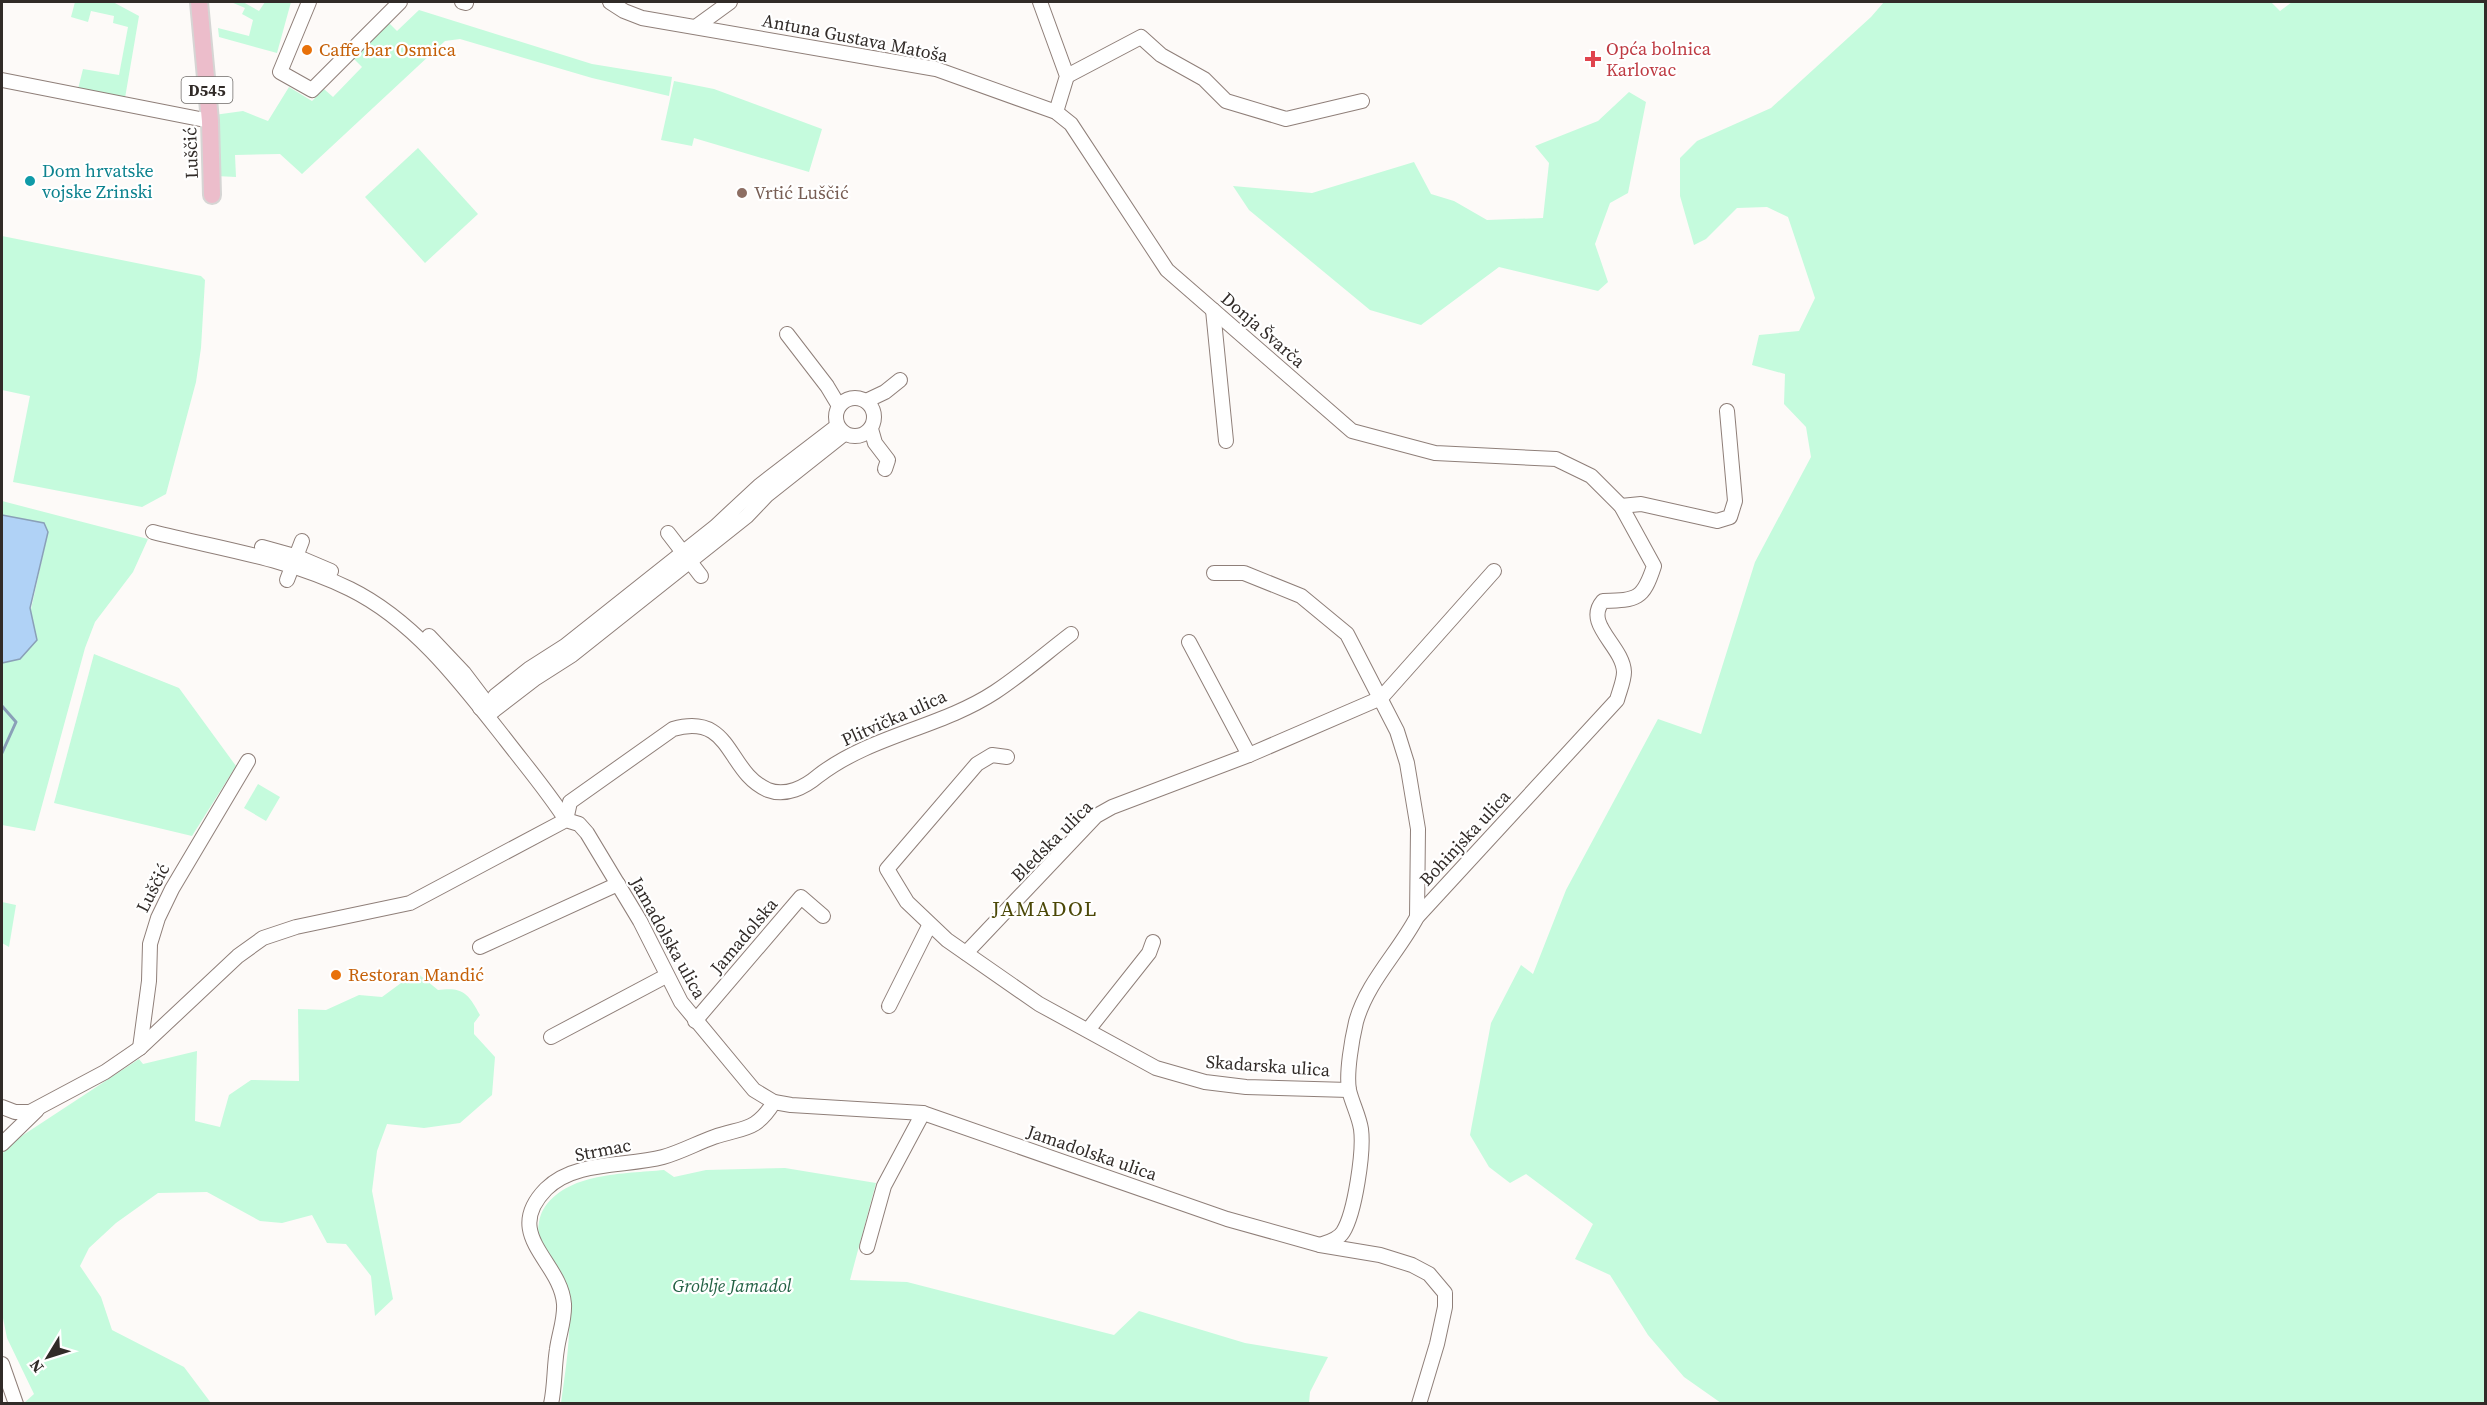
<svg xmlns="http://www.w3.org/2000/svg" width="2487" height="1405" viewBox="0 0 2487 1405" font-family="'Source Serif 4',serif">
<style>
.green{fill:#c5fbdd}
.water{fill:#b0d2f6;stroke:#8aa0b8;stroke-width:1.5}
.lines{fill:none;stroke-linecap:round;stroke-linejoin:round}
.stream{stroke:#8aa0b8;stroke-width:3}
.minor-casing{stroke:#8f7f79;stroke-width:16}
.major-casing{stroke:#d6d5d4;stroke-width:20}
.minor{stroke:#fff;stroke-width:14}
.major{stroke:#ecbdcb;stroke-width:16}
.food-dot{fill:#e8710a;stroke:#fff;stroke-width:2}
.health-dot{fill:#e0444e;stroke:#fff;stroke-width:2}
.culture-dot{fill:#0f9aa8;stroke:#fff;stroke-width:2}
.education-dot{fill:#8d6e63;stroke:#fff;stroke-width:2}
.labels{text-anchor:middle;stroke-width:4.5;stroke-linejoin:round;paint-order:stroke}
.shield{fill:#fff;stroke:#6f6b68;stroke-width:1.5}
.shield-label{font-size:16px;font-weight:bold;fill:#312b28}
.street-label{font-size:18px;fill:#312b28;stroke:#fff}
.health-label{font-size:18px;fill:#be3a42;stroke:#fff;text-anchor:start}
.food-label{font-size:18px;fill:#c56008;stroke:#fff;text-anchor:start}
.culture-label{font-size:18px;fill:#0d838f;stroke:#fff;text-anchor:start}
.education-label{font-size:18px;fill:#785e54;stroke:#fff;text-anchor:start}
.park-label{font-size:18px;font-style:italic;fill:#226043;stroke:#fff}
.quarter-label{font-size:21px;letter-spacing:1.5px;fill:#4b4807;stroke:#fff}
</style>
<rect width="100%" height="100%" fill="#fdfaf8"/>
<!-- green -->
<g class="green">
<path d="M75 2H113L139 16 125 98 78 89 83 69 119 75 128 27 113 23 114 16 91 11 88 22 71 17Z"/>
<path d="M231 2H243L259 11 265 2H291L277 53 219 37 218 28 249 36 253 20 242 14 245 8Z"/>
<path d="M1884 2H2271L2280 11 2292 2H2485V1403H1721L1684 1377 1648 1335 1610 1275 1575 1259 1593 1224 1526 1174 1510 1183 1489 1167 1470 1135 1491 1023 1521 965 1533 974 1566 890 1658 719 1701 734 1755 562 1811 457 1806 427 1784 404 1785 374 1752 365 1759 335 1799 331 1815 298 1788 217 1767 207 1737 208 1706 239 1694 245 1680 196V158L1697 141 1771 108 1871 17Z"/>
<path d="M419 10 592 64 672 77 669 96 592 78 460 39 445 41 302 174 280 154 235 155 236 177 216 176 214 115 243 111 268 121 289 87 312 101 324 89 333 97 362 67 354 59 389 23 397 31Z"/>
<path d="M674 81 714 89 822 129 809 172 694 138 692 146 661 140Z"/>
<path d="M1629 92 1646 102 1628 193 1610 203 1595 244 1608 282 1598 291 1499 267 1421 325 1370 310 1249 210 1233 186 1312 193 1414 162 1431 194 1454 201 1487 220 1543 218 1549 163 1535 146 1598 121Z"/>
<path d="M418 148 478 214 425 263 365 197Z"/>
<path d="M2 236 201 276 205 280 201 348 196 382 166 494 142 507 13 482 30 396 2 390Z"/>
<path d="M2 501 148 539 133 572 95 622 85 648 35 831 2 825V663L20 659 48 532 43 523 2 515Z"/>
<path d="M94 654 179 688 236 766 192 836 54 803Z"/>
<path d="M258 784 280 797 266 821 244 808Z"/>
<path d="M2 902 16 905 9 947 2 943Z"/>
<path d="M416 972 438 990C463 987 468 993 480 1015L474 1023V1034L495 1057 492 1095 460 1123 424 1128 387 1124 377 1151 372 1191 393 1299 375 1316 371 1276 346 1244 327 1243 312 1215 282 1223 260 1221 207 1192 158 1193 116 1223 89 1248 80 1266 101 1297 112 1330 184 1367 211 1403H24L34 1394 7 1338 2 1313V1154L11 1143 139 1059 143 1064 197 1051 195 1121 220 1127 229 1095 251 1080 299 1081 298 1009 326 1010 359 995 382 997Z"/>
<path d="M785 1168 876 1183 850 1280 907 1282 1114 1335 1139 1311 1245 1343 1328 1357 1310 1392 1309 1403H561C566 1366 573 1327 567 1289 564 1270 545 1255 539 1237 537 1230 539 1217 543 1210 566 1172 624 1174 664 1170L674 1177 706 1170Z"/>
</g>
<!-- water -->
<path class="water" d="M2 515 44 523 48 532 30 608 37 640 20 659 2 663Z"/>
<g class="lines">
<!-- stream -->
<path class="stream" d="M2 706 16 722 2 753"/>
<!-- minor casing -->
<g class="minor-casing">
<g id="minor">
<path d="M309 2 280 72 312 90 400 2"/>
<path d="M462 2 466 3"/>
<path d="M610 2 624 11 642 18 936 69 1056 112 1071 124 1167 270 1352 431 1435 453 1556 459 1591 476 1621 506 1654 566C1643 600 1637 600 1603 601 1583 624 1623 646 1624 672 1624 681 1619 692 1617 700L1417 917C1398 953 1367 982 1356 1022 1352 1039 1346 1073 1349 1090 1352 1103 1359 1116 1361 1129 1364 1151 1355 1213 1343 1232 1338 1240 1328 1242 1320 1245"/>
<path d="M1040 2 1067 76 1056 112"/>
<path d="M697 26 730 2"/>
<path d="M1067 76 1141 37 1161 55 1204 79 1226 101 1286 119 1362 101"/>
<path d="M2 80 210 121"/>
<path d="M1213 310 1226 441"/>
<path d="M787 334 827 386 839 406"/>
<circle cx="855" cy="417" r="19"/>
<path d="M866 401 885 392 900 380"/>
<path d="M871 429 875 443 888 460 885 469"/>
<path d="M1621 506 1641 504 1717 521 1730 517 1735 501 1727 411"/>
<path d="M153 532C220 549 287 558 350 589 415 621 462 684 506 740 526 766 548 792 566 820"/>
<path d="M668 533 701 576"/>
<path d="M262 547 298 557 331 571"/>
<path d="M1214 573H1244L1301 596 1347 634 1397 731 1407 763 1418 829 1417 917"/>
<path d="M287 580 302 541"/>
<path d="M429 636 464 673 492 710"/>
<path d="M1189 642 1249 755"/>
<path d="M480 708 493 711 536 678 572 655 747 516 767 495 844 434"/>
<path d="M493 711 495 696 529 669 565 646 715 527 759 486 837 426"/>
<path d="M1007 757 992 755 977 764 887 869 907 902 947 940 1039 1004 1156 1068 1205 1082 1246 1087 1349 1090"/>
<path d="M566 820 570 802 673 729C733 712 726 772 768 790 786 797 805 787 818 776 871 735 940 728 995 692 1021 675 1046 653 1071 634"/>
<path d="M480 947 618 884"/>
<path d="M966 953 1096 816 1112 807 1249 755 1381 698 1494 571"/>
<path d="M889 1006 929 926"/>
<path d="M695 1021 801 897 823 916"/>
<path d="M1088 1030 1149 953 1153 942"/>
<path d="M551 1037 666 976"/>
<path d="M140 1048 149 981 150 944 158 918 172 889 248 761"/>
<path d="M2 1107 15 1112H30L105 1072 140 1048 238 956 263 938 296 927 410 903 566 820 579 824 587 833 640 921 681 1002 754 1090 774 1102 791 1105 923 1113 1227 1219 1320 1245 1380 1255 1412 1265 1429 1274 1445 1293V1307L1437 1344 1419 1404"/>
<path d="M2 1144 37 1110"/>
<path d="M867 1247 884 1186 923 1113"/>
<path d="M2 1364 16 1404"/>
<path d="M551 1404C555 1386 554 1367 557 1349 559 1334 565 1319 564 1304 561 1261 501 1235 546 1189 575 1160 626 1167 663 1157 681 1152 697 1143 714 1137 743 1127 756 1132 774 1102"/>
</g>
</g>
<!-- major casing -->
<g class="major-casing">
<path id="major" d="M199 2 210 121 212 195"/>
</g>
<!-- minor -->
<use href="#minor" class="minor"/>
<!-- major -->
<use href="#major" class="major"/>
</g>
<!-- markers -->
<g class="food-dot">
<circle cx="307" cy="50" r="6"/>
<circle cx="336" cy="975" r="6"/>
</g>
<path class="health-dot" d="M1590 50h6v6h6v6h-6v6h-6v-6h-6v-6h6z"/>
<circle class="culture-dot" cx="30" cy="181" r="6"/>
<circle class="education-dot" cx="742" cy="193" r="6"/>
<g class="labels">
<!-- shield labels -->
<rect class="shield" x="181.5" y="77" width="51" height="26" rx="4.5"/>
<g class="shield-label">
<text x="207" y="96">D545</text>
</g>
<!-- street labels -->
<g class="street-label">
<text transform="translate(855 38) rotate(11)" y="6">Antuna Gustava Matoša</text>
<text transform="translate(191 153) rotate(-92)" y="6">Luščić</text>
<text transform="translate(1263 330) rotate(41)" y="6">Donja Švarča</text>
<text transform="translate(894 718) rotate(-24)" y="6">Plitvička ulica</text>
<text transform="translate(1465 838) rotate(-47)" y="6">Bohinjska ulica</text>
<text transform="translate(1052 841) rotate(-45)" y="6">Bledska ulica</text>
<text transform="translate(153 888) rotate(-63)" y="6">Luščić</text>
<text transform="translate(744 936) rotate(-50)" y="6">Jamadolska</text>
<text transform="translate(668 938) rotate(61)" y="6">Jamadolska ulica</text>
<text transform="translate(1268 1066) rotate(4)" y="6">Skadarska ulica</text>
<text transform="translate(603 1150) rotate(-11)" y="6">Strmac</text>
<text transform="translate(1092 1153) rotate(19)" y="6">Jamadolska ulica</text>
</g>
<!-- health labels -->
<g class="health-label">
<text x="1606" y="55">Opća bolnica<tspan x="1606" dy="21">Karlovac</tspan></text>
</g>
<!-- food labels -->
<g class="food-label">
<text x="319" y="56">Caffe bar Osmica</text>
<text x="348" y="981">Restoran Mandić</text>
</g>
<!-- culture labels -->
<g class="culture-label">
<text x="42" y="177">Dom hrvatske<tspan x="42" dy="21">vojske Zrinski</tspan></text>
</g>
<!-- education labels -->
<g class="education-label">
<text x="754" y="199">Vrtić Luščić</text>
</g>
<!-- park labels -->
<g class="park-label">
<text x="732" y="1292">Groblje Jamadol</text>
</g>
<!-- quarter labels -->
<g class="quarter-label">
<text x="1045" y="916">JAMADOL</text>
</g>
</g>
<!-- border -->
<rect width="2487" height="1405" fill="none" stroke="#312b28" stroke-width="6"/>
<!-- north arrow -->
<g transform="translate(48 1357) rotate(232)" stroke="#ffffff" stroke-width="4.5" paint-order="stroke">
<path d="M0-4.5L10 22L0 15L-10 22Z" fill="#312b28"/>
<text y="-9" font-size="16" font-weight="bold" text-anchor="middle" fill="#312b28">N</text>
</g>
</svg>
